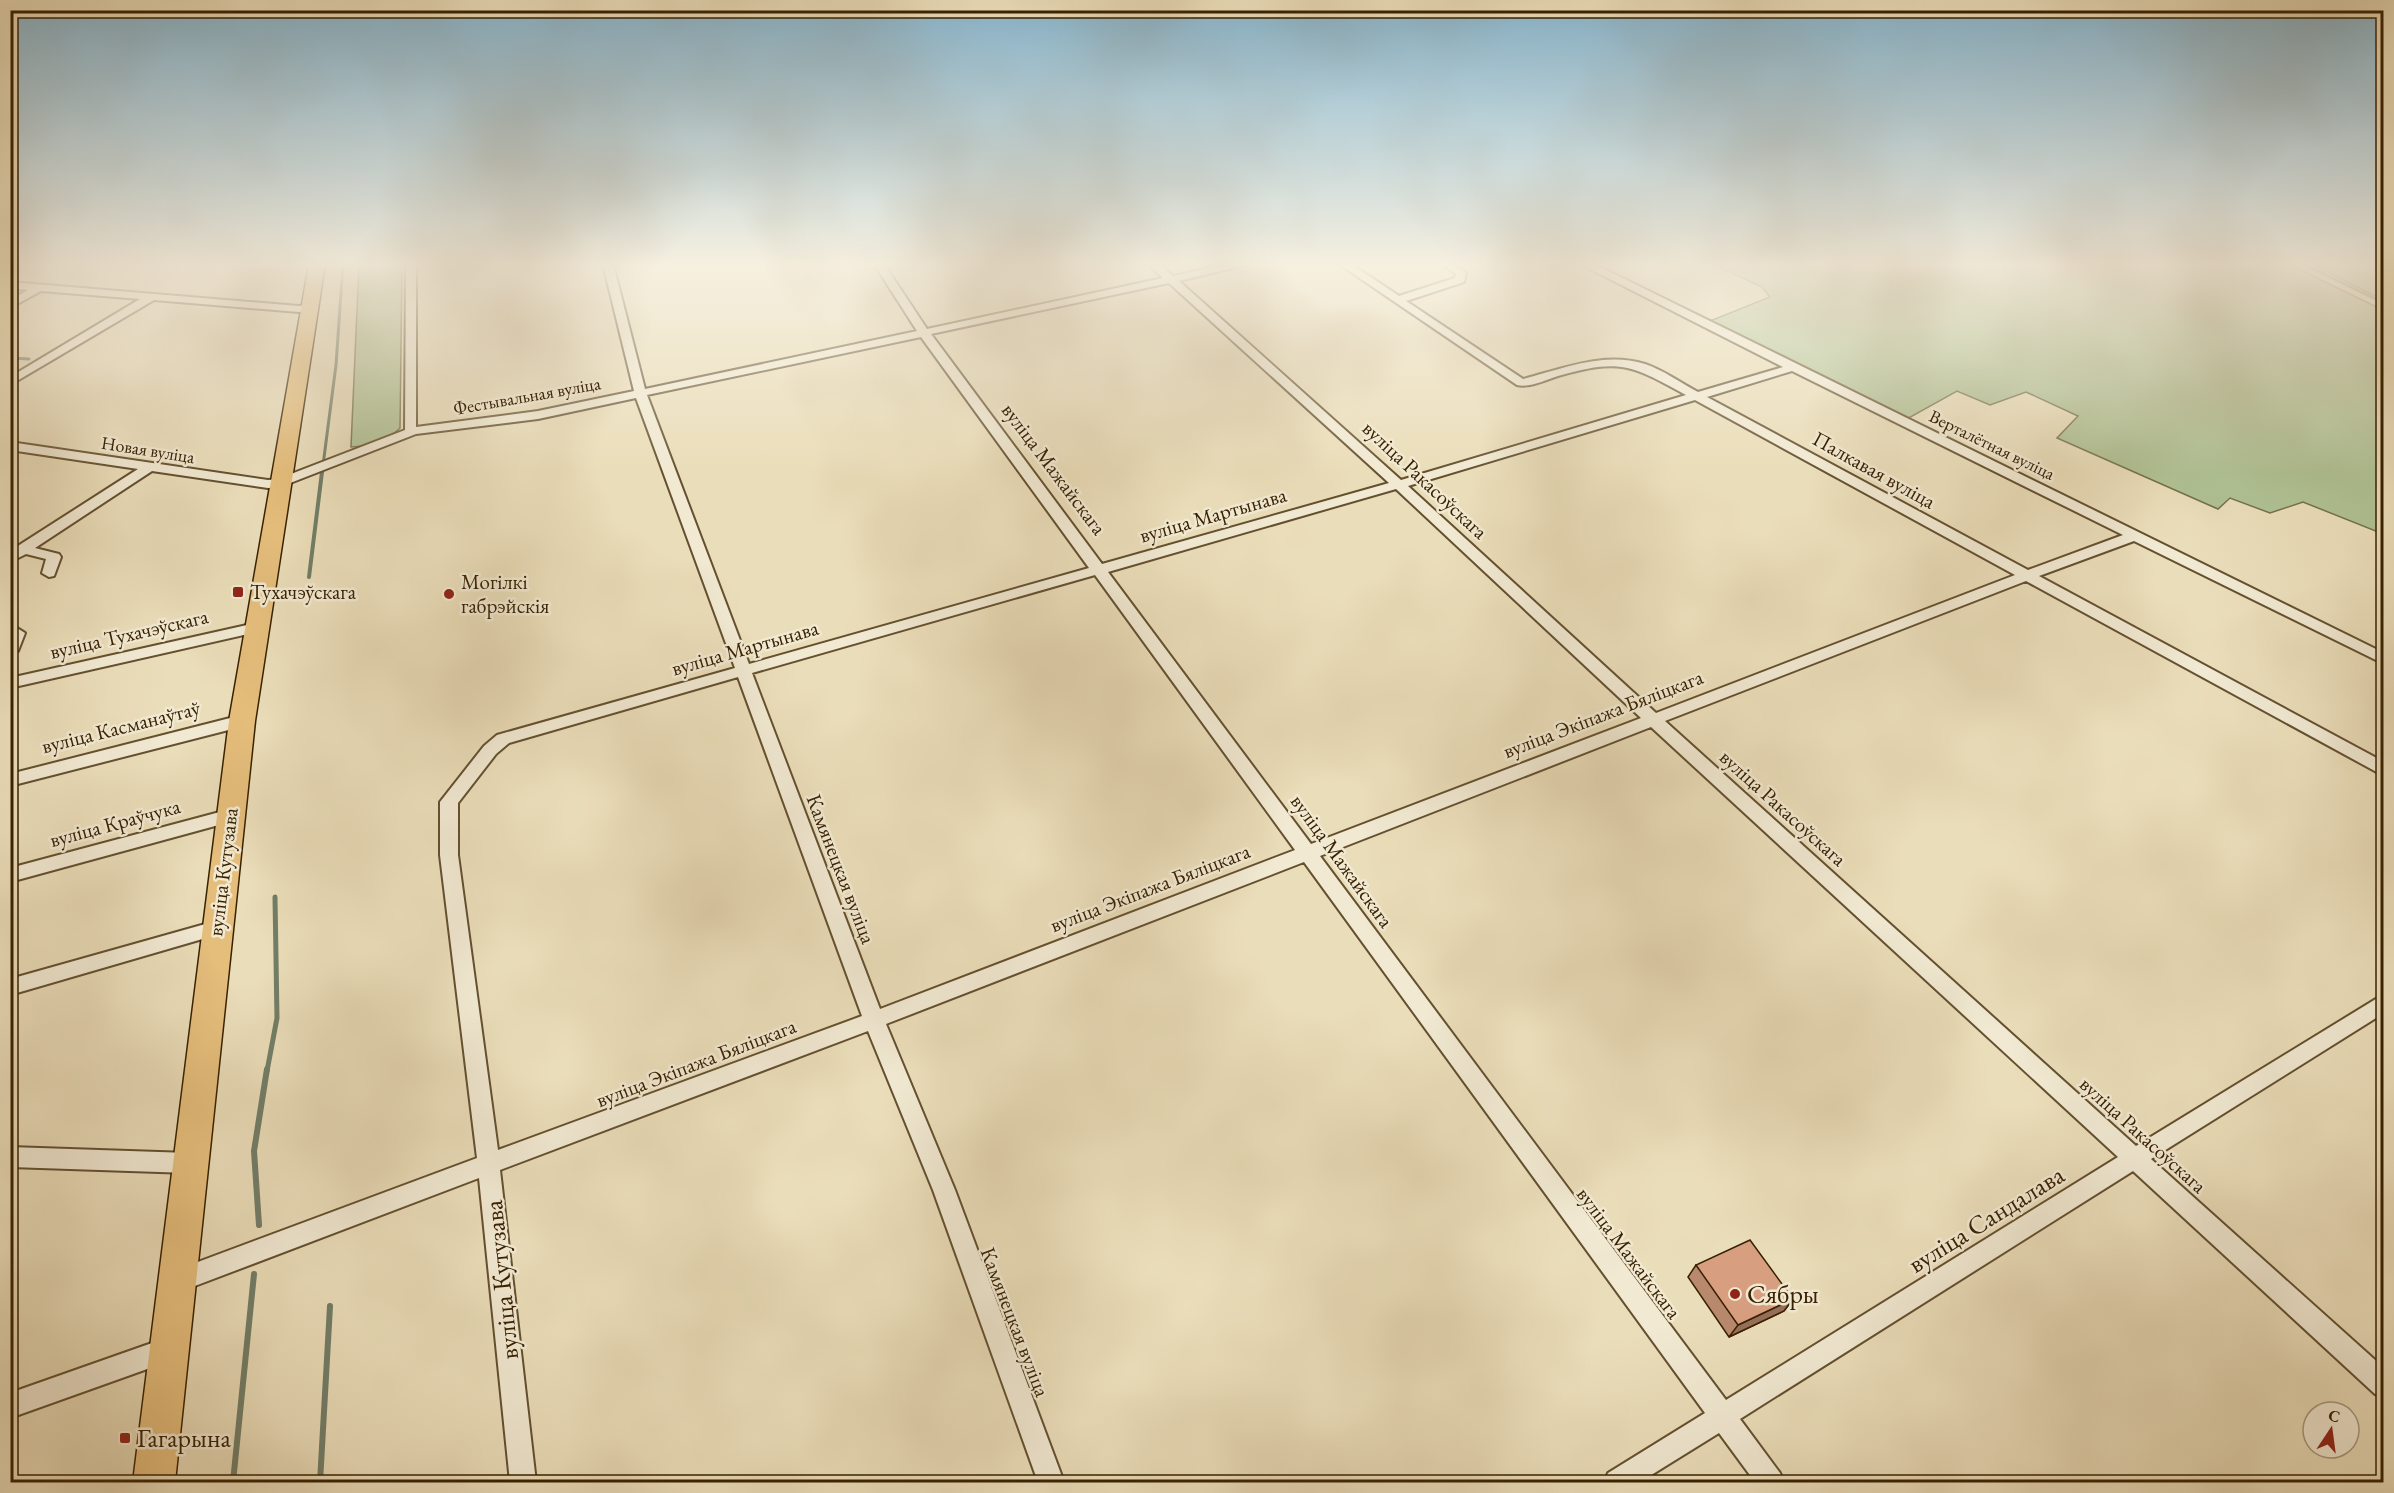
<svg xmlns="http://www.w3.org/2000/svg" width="2394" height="1493" viewBox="0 0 2394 1493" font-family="'EB Garamond',serif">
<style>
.green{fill:#b0c294;stroke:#74724a;stroke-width:1.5}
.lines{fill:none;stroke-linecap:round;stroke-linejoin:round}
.stream-far3{stroke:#727e68;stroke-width:3}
.stream-far2{stroke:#727e68;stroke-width:4}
.stream-far1{stroke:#727e68;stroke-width:5}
.stream{stroke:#727e68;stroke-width:6}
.minor-casing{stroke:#64502f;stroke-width:4}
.primary-casing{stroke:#382101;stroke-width:3}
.minor{fill:#f1e9d2;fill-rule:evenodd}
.primary{fill:#e5be7c;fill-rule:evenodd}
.wall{fill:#b9896e;stroke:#382101;stroke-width:1.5}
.shaded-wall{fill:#966f5a;stroke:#382101;stroke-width:1.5}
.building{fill:#d79f80;stroke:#382101;stroke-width:1.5}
.poi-dot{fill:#8f2418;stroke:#f1e9d2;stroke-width:2}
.labels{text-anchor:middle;stroke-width:5;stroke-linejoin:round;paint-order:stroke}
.far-street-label{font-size:18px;fill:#382101;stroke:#f1e9d2}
.street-label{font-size:21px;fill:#382101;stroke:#f1e9d2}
.poi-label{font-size:21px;fill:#382101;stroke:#f1e9d2;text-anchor:start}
.near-street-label{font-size:26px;fill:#382101;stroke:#f1e9d2}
.near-poi-label{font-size:26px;fill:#382101;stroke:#f1e9d2;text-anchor:start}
</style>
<rect width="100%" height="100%" fill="#eaddb9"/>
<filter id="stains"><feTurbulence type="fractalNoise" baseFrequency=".00333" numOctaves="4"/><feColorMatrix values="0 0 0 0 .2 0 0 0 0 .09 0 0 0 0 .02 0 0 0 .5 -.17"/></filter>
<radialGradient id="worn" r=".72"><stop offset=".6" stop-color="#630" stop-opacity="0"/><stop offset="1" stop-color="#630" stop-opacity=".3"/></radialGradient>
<!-- green -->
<g class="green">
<path d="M359 264H402L400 428C386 442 370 446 351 447Z"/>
<path d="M1713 264H2288L2383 310V534L2303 502 2270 513 2230 498 2218 509 2057 438 2078 416 2026 392 1990 405 1957 391 1907 419 1710 321 1770 297 1762 287Z"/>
<path d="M2312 264H2383V300Z"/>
</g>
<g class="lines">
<!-- stream-far3 -->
<g class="stream-far3">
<path d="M2303 264 2384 303"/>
<path d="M10 358 29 359"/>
<path d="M322 473 336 365 343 264"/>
</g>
<!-- stream-far2 -->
<path class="stream-far2" d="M309 577 322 472"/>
<!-- stream-far1 -->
<path class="stream-far1" d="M267 1071 277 1018 275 897"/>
<!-- stream -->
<g class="stream">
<path d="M259 1225 254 1151 267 1069"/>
<path d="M233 1482 254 1274"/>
<path d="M320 1482 330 1306"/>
</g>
<!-- minor casing -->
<g class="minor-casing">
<g id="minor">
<path d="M406 264H416V427L538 411 634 391 603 264H613L645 389 917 331 874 264H884L927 329 1163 278 1148 264H1159L1173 276 1229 264H1250L1179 281 1401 480 1686 395C1631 365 1621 358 1558 376 1546 380 1529 388 1517 385L1339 264H1351L1399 296 1455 278 1456 274 1442 264H1454L1466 273 1464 282 1406 301 1523 379C1562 369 1604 351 1645 364 1663 370 1681 383 1698 392L1783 367 1580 264H1594L2384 653V664L2134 541 2039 576 2384 762V776L2026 581 1665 721 2136 1146 2384 994V1013L2151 1159 2384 1368V1397L2375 1394 2133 1171 1740 1419 1780 1473 1784 1482H1755L1719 1433 1640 1482H1604L1608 1473 1705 1413 1304 862 886 1024 955 1190 1064 1482H1038L933 1190 868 1031 500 1170 536 1482H510L479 1178 179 1292 171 1288 167 1280 171 1272 477 1158 440 855V802L484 746 497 735 735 668 636 398 538 419 416 434 280 487 268 488 152 471 35 548 59 554 61 557 54 576 49 577 42 573 46 559 26 554 10 562V551L138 469 10 450V442L268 480 278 479 405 430ZM1169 283 1389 483 1102 564 931 334ZM921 337 1089 568 749 664 647 395ZM1792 371 2123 535 2028 570 1707 397ZM1695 400 2015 575 1656 713 1408 486ZM1396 489 1641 718 1311 844 1108 572ZM1095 575 1295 850 880 1009 752 673ZM738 677 862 1016 498 1150 458 855V803L496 754 509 743ZM1651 727 2118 1157 1726 1400 1320 856Z"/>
<path d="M10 282 299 306 310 304 315 307 299 312 154 300 10 385V377L140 299 41 291 10 308V300L28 290 10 288Z"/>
<path d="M256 623 263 628 261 631 10 688V678Z"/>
<path d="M17 628 25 633 18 651 10 656V631Z"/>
<path d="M242 715 250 721 248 725 10 786V774Z"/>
<path d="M231 809 237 810 240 815 237 820 10 882V868Z"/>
<path d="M216 921 223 923 225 928 223 933 10 995V979Z"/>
<path d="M10 1147 189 1153 197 1156 200 1163 197 1170 189 1173 10 1167Z"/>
<path d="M169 1337 178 1340 181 1349 178 1358 10 1418V1393Z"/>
</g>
</g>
<!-- primary casing -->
<g class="primary-casing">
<path id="primary" d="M309 264H325L255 721 175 1482H133L229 721Z"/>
</g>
<!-- minor -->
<use href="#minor" class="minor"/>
<!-- primary -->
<use href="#primary" class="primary"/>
</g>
<!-- wall -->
<path class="wall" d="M1696 1265 1793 1299 1784 1311 1729 1337 1688 1277Z"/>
<!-- shaded-wall -->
<path class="shaded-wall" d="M1793 1299 1784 1311 1729 1337 1738 1325Z"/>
<!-- building -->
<path class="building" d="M1750 1240 1793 1299 1738 1325 1696 1265Z"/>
<!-- sky -->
<linearGradient id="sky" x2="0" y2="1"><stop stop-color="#88b7d0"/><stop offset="0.56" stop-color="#f6f0e0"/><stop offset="1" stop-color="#f6f0e0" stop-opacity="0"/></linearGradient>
<rect width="2394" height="473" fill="url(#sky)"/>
<!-- markers -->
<g class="poi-dot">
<rect x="232" y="586" width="12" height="12" rx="3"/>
<circle cx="449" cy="594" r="6"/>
<circle cx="1735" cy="1294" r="6"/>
<rect x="119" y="1432" width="12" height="12" rx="3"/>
</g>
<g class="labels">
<!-- far-street labels -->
<g class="far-street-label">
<text transform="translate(527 396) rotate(-10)" y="6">Фестывальная вуліца</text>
<text transform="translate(1992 445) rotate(26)" y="6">Верталётная вуліца</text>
<text transform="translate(148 450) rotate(9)" y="6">Новая вуліца</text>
</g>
<!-- street labels -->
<g class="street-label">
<text transform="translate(1054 469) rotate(53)" y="7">вуліца Мажайскага</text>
<text transform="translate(1874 470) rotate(29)" y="7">Палкавая вуліца</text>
<text transform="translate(1425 480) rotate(43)" y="7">вуліца Ракасоўскага</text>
<text transform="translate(1213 515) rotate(-16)" y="7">вуліца Мартынава</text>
<text transform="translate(129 634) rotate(-13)" y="7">вуліца Тухачэўскага</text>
<text transform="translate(745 648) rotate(-16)" y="7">вуліца Мартынава</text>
<text transform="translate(1603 714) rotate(-21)" y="7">вуліца Экіпажа Бяліцкага</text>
<text transform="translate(121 727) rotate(-14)" y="7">вуліца Касманаўтаў</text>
<text transform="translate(1783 808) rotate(42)" y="7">вуліца Ракасоўскага</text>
<text transform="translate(115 823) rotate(-15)" y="7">вуліца Краўчука</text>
<text transform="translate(1342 861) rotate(54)" y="7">вуліца Мажайскага</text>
<text transform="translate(841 869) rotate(69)" y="7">Камянецкая вуліца</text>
<text transform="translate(223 872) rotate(-83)" y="7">вуліца Кутузава</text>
<text transform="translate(1150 888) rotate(-21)" y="7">вуліца Экіпажа Бяліцкага</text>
<text transform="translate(696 1063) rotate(-21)" y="7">вуліца Экіпажа Бяліцкага</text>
<text transform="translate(2143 1135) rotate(42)" y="7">вуліца Ракасоўскага</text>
<text transform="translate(1629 1253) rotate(53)" y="7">вуліца Мажайскага</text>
<text transform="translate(1015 1322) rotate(69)" y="7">Камянецкая вуліца</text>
</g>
<!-- poi labels -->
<g class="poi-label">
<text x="461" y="589">Могілкі<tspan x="461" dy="24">габрэйскія</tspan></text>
<text x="250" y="599">Тухачэўскага</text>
</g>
<!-- near-street labels -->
<g class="near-street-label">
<text transform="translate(1986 1219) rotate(-32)" y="9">вуліца Сандалава</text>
<text transform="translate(501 1280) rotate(-96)" y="9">вуліца Кутузава</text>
</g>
<!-- near-poi labels -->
<g class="near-poi-label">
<text x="1747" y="1303">Сябры</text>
<text x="137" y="1447">Гагарына</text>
</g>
</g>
<!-- margin -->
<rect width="2394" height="1493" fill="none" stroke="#eaddb9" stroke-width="36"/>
<rect x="12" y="12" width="2370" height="1469" fill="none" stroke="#382101" stroke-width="3"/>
<rect x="18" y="18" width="2358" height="1457" fill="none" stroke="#382101" stroke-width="1.5"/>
<!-- north arrow -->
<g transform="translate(2331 1430) rotate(13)"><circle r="28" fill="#f1e9d2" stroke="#a7997e" stroke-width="1.5"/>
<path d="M0-4.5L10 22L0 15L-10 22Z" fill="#8f2418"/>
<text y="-9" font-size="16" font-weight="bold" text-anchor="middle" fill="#382101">С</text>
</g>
<rect width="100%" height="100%" filter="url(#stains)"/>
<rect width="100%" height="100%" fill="url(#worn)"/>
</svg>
